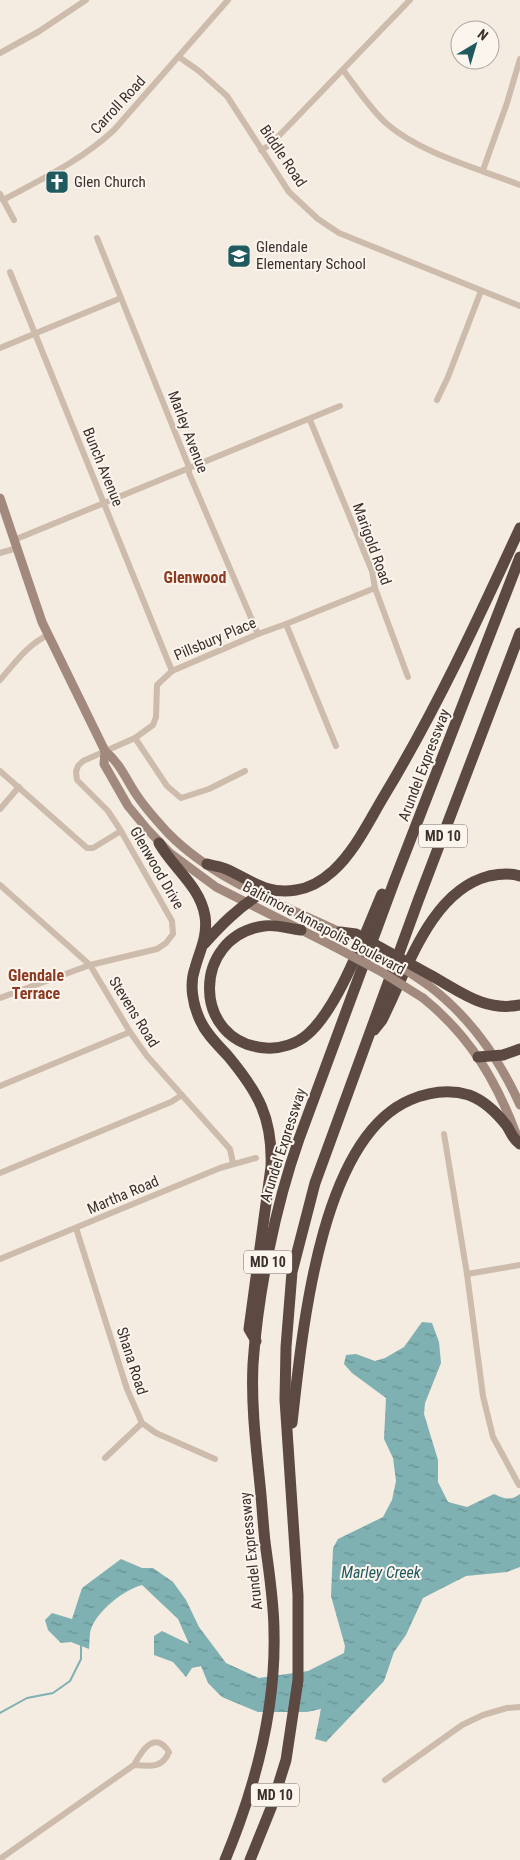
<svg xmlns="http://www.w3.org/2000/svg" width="520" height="1860" viewBox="0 0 520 1860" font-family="'Roboto Condensed',sans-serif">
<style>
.water{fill:url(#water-ripples)}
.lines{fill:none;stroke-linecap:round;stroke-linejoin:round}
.stream{stroke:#7fb0b2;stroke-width:2}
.street{stroke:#cdbbac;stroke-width:6}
.secondary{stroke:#a18a7d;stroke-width:9}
.highway{stroke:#5c4a42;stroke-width:11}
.secondary-bridge{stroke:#a18a7d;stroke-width:9}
.highway-bridge{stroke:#5c4a42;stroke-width:11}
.labels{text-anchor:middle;stroke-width:4;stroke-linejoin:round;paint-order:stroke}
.shield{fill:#fbf5ee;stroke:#756b66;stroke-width:1}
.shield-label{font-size:14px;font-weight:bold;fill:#3b302b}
.street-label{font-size:15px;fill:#3b302b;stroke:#fbf5ee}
.poi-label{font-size:15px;fill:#3b302b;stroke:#fbf5ee;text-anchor:start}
.neighbourhood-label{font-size:16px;font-weight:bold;fill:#8c3b22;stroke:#fbf5ee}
.water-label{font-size:16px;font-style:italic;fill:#1f5a5e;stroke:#fbf5ee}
</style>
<defs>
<pattern id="water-ripples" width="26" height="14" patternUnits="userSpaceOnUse" patternTransform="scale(1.25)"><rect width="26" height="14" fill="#7fb0b2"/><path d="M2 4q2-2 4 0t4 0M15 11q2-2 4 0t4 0" fill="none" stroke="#699091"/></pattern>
</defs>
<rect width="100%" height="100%" fill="#f4ebe1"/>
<!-- water -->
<path class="water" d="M422 1322 432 1323 439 1342 441 1363 425 1403 424 1414 438 1460V1482L448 1502 467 1507 494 1494C504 1499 511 1501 520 1494V1567L507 1572 466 1576 423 1598 406 1635 394 1652 384 1681 326 1742 315 1739 321 1709 307 1712H258L222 1697 208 1683 201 1666 192 1668 186 1677 173 1662 154 1655V1636L162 1631 189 1644 178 1619 142 1585C124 1590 98 1610 91 1629 89 1634 90 1643 89 1649L71 1642 61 1643 48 1630 45 1620 52 1613 72 1619 82 1588 121 1559 142 1568H153L173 1582 186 1600 199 1627 226 1663 259 1678 308 1671 344 1653 345 1646 331 1596 333 1548 338 1539 383 1517 392 1500 396 1481 393 1458 384 1439 386 1398 352 1373 344 1364 346 1355 356 1354 375 1361 385 1358 404 1347Z"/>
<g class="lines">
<!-- stream -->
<path class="stream" d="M0 1713 27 1698 53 1693 70 1681 81 1659V1644"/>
<!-- street -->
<g class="street">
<path d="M0 53 38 32 86 0"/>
<path d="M179 57 199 71 227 96 289 192 318 219 339 233 520 306"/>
<path d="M343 70C357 88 370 109 387 124 422 154 477 168 520 185"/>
<path d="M261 150 270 145 410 0"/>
<path d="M483 170 507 103 520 59"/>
<path d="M0 194 14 220"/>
<path d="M3 200C42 179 82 160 114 130L228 0"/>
<path d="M97 238 189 467V473L258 634"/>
<path d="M10 272 172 671"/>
<path d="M0 348 121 298"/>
<path d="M437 400 448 377 481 291"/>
<path d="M310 420 372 571 375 588 408 677"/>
<path d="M14 540 340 406"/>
<path d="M0 553 17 548"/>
<path d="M286 624 336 746"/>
<path d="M0 680C15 663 27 645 48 635"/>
<path d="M135 738 167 786 181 798 209 789 245 771"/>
<path d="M0 771 87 848H93L121 831"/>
<path d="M0 809 19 787"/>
<path d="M0 885 90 965 130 1032 147 1056 230 1149 233 1163"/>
<path d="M0 998 90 965 157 949 166 943 173 934 172 921 121 831 108 811 77 780 76 772 78 766 83 761 135 738 153 725 156 717 157 685 172 671 258 634 286 624 375 588"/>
<path d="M0 1086 130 1032"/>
<path d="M444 1134 467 1274 483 1396 493 1437 519 1485"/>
<path d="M0 1173 171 1102 182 1095"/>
<path d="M76 1228 127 1389 142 1423 156 1433 215 1459"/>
<path d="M0 1259 220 1168 256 1158"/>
<path d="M467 1274 520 1265"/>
<path d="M105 1458 142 1423"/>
<path d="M385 1780 462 1725 483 1715 507 1708 520 1707"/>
<path d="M0 1859 134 1765C142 1750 155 1730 169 1752 162 1769 149 1766 134 1765"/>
</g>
<!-- secondary -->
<g class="secondary">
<path d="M0 498 42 622 105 751C120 763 126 779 136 794 145 808 157 821 168 833 214 880 281 904 340 932"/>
<path d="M105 751 104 764 128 806 147 829 170 853 216 887 333 946"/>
<path d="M428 985C469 1016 499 1058 520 1105"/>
<path d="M423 998C470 1036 496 1080 517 1136"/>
</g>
<!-- highway -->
<g class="highway">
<path d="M159 843C173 868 200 886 205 916 208 936 200 950 195 968 189 985 193 1005 200 1020 206 1034 218 1045 228 1056 258 1092 273 1118 271 1167L249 1329 256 1341"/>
<path d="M207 864C213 866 220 866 226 869 251 880 266 895 296 890 310 888 323 880 333 871 355 851 369 821 384 796 436 710 478 619 520 528"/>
<path d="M301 930C289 929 276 924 264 926 191 936 191 1043 266 1048 280 1049 297 1044 308 1034 339 1007 365 933 382 894"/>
<path d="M204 944C222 924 237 909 260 894"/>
<path d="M432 976C461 992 485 1012 520 1005"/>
<path d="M374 1030 382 1020C407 971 430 891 489 876 499 874 511 873 520 876"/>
<path d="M478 1057 503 1055 520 1049"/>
<path d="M292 1423C302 1335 319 1139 410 1100 429 1092 449 1089 469 1095 485 1101 497 1113 507 1126 512 1134 512 1138 520 1144"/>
<path d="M225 1860C255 1788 276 1710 274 1632 274 1602 269 1572 265 1542 263 1523 262 1504 260 1485 256 1445 251 1405 253 1364 258 1292 275 1207 299 1139L394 882 520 557"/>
<path d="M250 1860 271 1808 286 1760 298 1680V1595L285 1400 286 1347 292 1272 315 1183 418 901 520 633"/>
</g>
<!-- secondary-bridge -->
<g class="secondary-bridge">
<path d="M333 946 380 971 423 998"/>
<path d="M387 957 428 985"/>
</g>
<!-- highway-bridge -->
<path class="highway-bridge" d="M340 932 356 934 432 976"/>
</g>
<!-- icons -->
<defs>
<g id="church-square" transform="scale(1.25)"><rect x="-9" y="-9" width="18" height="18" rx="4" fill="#1f5a5e" stroke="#fbf5ee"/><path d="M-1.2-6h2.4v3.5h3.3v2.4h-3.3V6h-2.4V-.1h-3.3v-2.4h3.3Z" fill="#fff"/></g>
<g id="school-square" transform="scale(1.25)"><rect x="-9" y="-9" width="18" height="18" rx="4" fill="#1f5a5e" stroke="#fbf5ee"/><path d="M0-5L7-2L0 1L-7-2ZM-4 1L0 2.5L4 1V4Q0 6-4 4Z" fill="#fff"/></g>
</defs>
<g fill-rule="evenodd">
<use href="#church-square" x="57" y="182"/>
<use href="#school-square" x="239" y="256"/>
</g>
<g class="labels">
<!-- shield labels -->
<g class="shield">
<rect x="419" y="824.5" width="48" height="23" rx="4"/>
<rect x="244" y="1250.5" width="48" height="23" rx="4"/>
<rect x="251" y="1783.5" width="48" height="23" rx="4"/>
</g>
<g class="shield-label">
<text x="443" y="841">MD 10</text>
<text x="268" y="1267">MD 10</text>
<text x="275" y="1800">MD 10</text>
</g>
<!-- street labels -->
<g class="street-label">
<text transform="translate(118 105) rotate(-47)" y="5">Carroll Road</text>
<text transform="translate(283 156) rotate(56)" y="5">Biddle Road</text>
<text transform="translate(188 432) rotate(69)" y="5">Marley Avenue</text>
<text transform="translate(103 467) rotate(68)" y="5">Bunch Avenue</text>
<text transform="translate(372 544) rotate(70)" y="5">Marigold Road</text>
<text transform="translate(215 639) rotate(-23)" y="5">Pillsbury Place</text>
<text transform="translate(424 765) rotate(-69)" y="5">Arundel Expressway</text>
<text transform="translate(157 868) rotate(60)" y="5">Glenwood Drive</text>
<text transform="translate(324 928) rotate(28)" y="5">Baltimore Annapolis Boulevard</text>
<text transform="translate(134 1012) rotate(58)" y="5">Stevens Road</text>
<text transform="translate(283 1145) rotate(-72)" y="5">Arundel Expressway</text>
<text transform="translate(123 1195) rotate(-23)" y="5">Martha Road</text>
<text transform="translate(132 1361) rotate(72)" y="5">Shana Road</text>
<text transform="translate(251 1551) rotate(-96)" y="5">Arundel Expressway</text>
</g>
<!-- poi labels -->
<g class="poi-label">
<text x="74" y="187">Glen Church</text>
<text x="256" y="252">Glendale<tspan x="256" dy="17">Elementary School</tspan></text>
</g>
<!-- neighbourhood labels -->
<g class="neighbourhood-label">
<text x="195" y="583">Glenwood</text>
<text x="36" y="981">Glendale<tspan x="36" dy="18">Terrace</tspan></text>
</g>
<!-- water labels -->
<g class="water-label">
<text x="381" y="1578">Marley Creek</text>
</g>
</g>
<!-- north arrow -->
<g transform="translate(475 45) rotate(38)"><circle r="24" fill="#fbf5ee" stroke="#aea6a0"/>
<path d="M0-4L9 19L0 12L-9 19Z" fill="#1f5a5e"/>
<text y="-8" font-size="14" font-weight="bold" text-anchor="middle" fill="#3b302b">N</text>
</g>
</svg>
